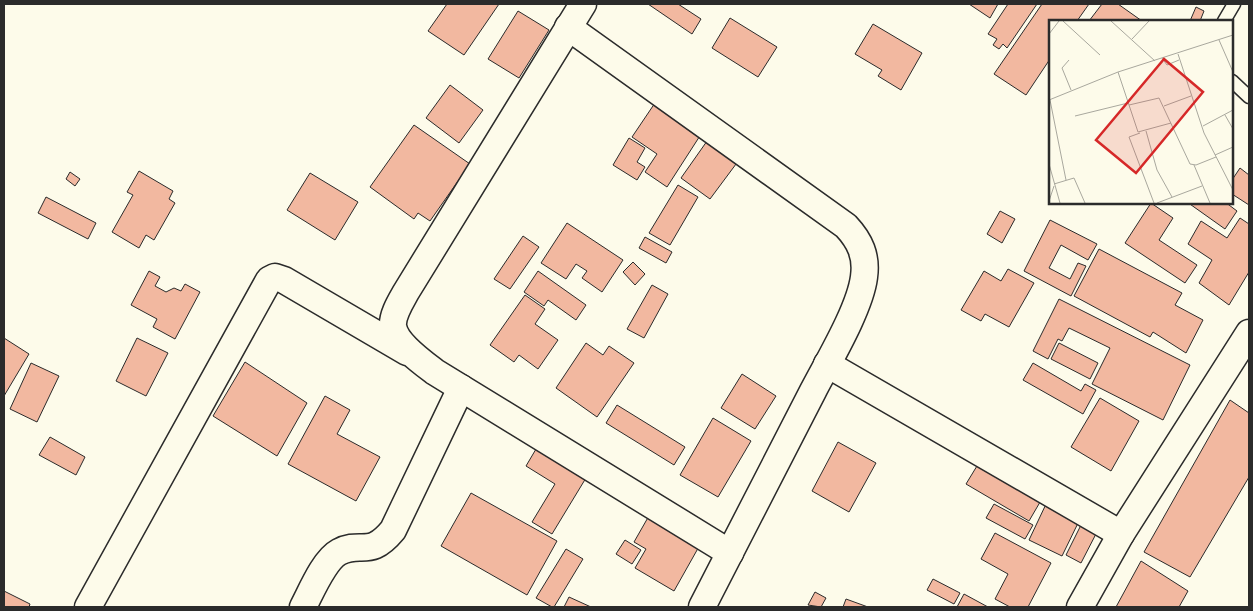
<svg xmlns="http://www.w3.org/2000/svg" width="1253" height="611" viewBox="0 0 1253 611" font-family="'Fira Sans Condensed',sans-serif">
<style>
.building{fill:#f2b8a0;stroke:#2b2b2b}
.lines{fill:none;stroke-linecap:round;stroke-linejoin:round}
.lane-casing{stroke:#2b2b2b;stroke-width:15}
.street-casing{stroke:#2b2b2b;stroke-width:29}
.lane{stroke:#fdfbea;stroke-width:12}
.street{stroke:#fdfbea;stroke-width:26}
.inset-road{fill:none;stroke:#a9a89e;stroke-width:1}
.view{fill:#d62828;fill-opacity:0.15;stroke:#d62828;stroke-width:2.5}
.inset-edge{fill:none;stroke:#2b2b2b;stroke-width:2.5}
</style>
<rect width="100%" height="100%" fill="#fdfbea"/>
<!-- building -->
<g class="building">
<path d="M447 4H499L464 55 428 31Z"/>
<path d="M648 4H678L701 19 692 34Z"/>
<path d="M969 4H998L990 18Z"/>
<path d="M1008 4H1037L1007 48 1003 44 999 49 993 45 997 39 988 34Z"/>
<path d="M1042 4H1089L1077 21H1050V59L1026 95 994 74Z"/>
<path d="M1102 4H1118L1142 21H1089Z"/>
<path d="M1196 7 1204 11 1200 21H1190Z"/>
<path d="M518 11 549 30 519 78 488 59Z"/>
<path d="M730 18 777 47 758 77 712 48Z"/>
<path d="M873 24 922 53 901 90 878 76 882 70 855 54Z"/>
<path d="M450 85 483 110 459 143 426 118Z"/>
<path d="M659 97 705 128 667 187 645 172 657 154 632 137Z"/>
<path d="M414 125 470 164 430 221 418 213 414 219 370 187Z"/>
<path d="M712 134 742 156 710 199 681 178Z"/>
<path d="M629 138 645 148 637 162 645 167 637 180 613 165Z"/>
<path d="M1240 168 1249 175V205L1232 194V180Z"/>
<path d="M139 171 173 191 169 199 175 203 154 240 146 235 139 248 112 232 133 195 127 192Z"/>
<path d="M70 172 80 179 75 186 66 179Z"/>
<path d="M310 173 358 202 335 240 287 210Z"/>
<path d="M678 185 698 197 670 245 649 233Z"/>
<path d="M46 197 96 223 88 239 38 213Z"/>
<path d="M1187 202H1225L1237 211 1225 229Z"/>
<path d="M1151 203 1173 218 1159 240 1197 265 1185 283 1125 243Z"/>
<path d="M1000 211 1015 219 1002 243 987 234Z"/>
<path d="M1240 218 1249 224V272L1229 305 1199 283 1212 260 1188 244 1201 221 1227 238Z"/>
<path d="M1050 220 1097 244 1088 260 1061 245 1049 268 1070 279 1078 263 1086 266 1071 296 1024 271Z"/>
<path d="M567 223 623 260 602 292 582 278 587 271 576 264 566 279 541 263Z"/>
<path d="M523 236 539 247 510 289 494 279Z"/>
<path d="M645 237 672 252 666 263 639 248Z"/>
<path d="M1099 249 1182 293 1175 305 1203 320 1186 353 1153 332 1150 337 1074 296Z"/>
<path d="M633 262 645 274 635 285 623 272Z"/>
<path d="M1008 269 1034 283 1009 327 985 314 981 321 961 310 984 271 1001 281Z"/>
<path d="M149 271 160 277 155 286 166 292 174 288 181 291 185 284 200 292 175 339 153 327 157 319 131 305Z"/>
<path d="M538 271 586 305 576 320 548 300 544 306 524 292Z"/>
<path d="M652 285 668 294 644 338 627 329Z"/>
<path d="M525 295 545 309 535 324 558 340 538 369 519 355 514 362 490 345Z"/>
<path d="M1059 299 1190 365 1163 420 1092 384 1110 348 1069 328 1062 341 1058 339 1048 359 1033 351Z"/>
<path d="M4 338 29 354 4 396Z"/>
<path d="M137 338 168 353 146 396 116 381Z"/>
<path d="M586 343 603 355 609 346 634 363 597 417 556 388Z"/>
<path d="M1059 343 1098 363 1090 379 1051 359Z"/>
<path d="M245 362 307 403 277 456 213 416Z"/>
<path d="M31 363 59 376 37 422 10 409Z"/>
<path d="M1033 363 1081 391 1085 384 1096 390 1083 414 1023 380Z"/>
<path d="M742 374 776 396 755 429 721 408Z"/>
<path d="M325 396 350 410 337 434 380 457 356 501 288 464Z"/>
<path d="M1100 398 1139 421 1111 471 1071 447Z"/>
<path d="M1230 400 1249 413V477L1190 577 1144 552Z"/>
<path d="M617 405 685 447 674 465 606 423Z"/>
<path d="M713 418 751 441 718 497 680 475Z"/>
<path d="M50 437 85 457 76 475 39 455Z"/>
<path d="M838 442 876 463 849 512 812 491Z"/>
<path d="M539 444 589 473 552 534 532 522 555 484 526 466Z"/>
<path d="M980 461 1043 497 1029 521 966 484Z"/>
<path d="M471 493 557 541 527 595 441 546Z"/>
<path d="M1047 502 1080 519 1062 556 1029 540Z"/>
<path d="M994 504 1033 525 1025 539 986 518Z"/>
<path d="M650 514 701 543 674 591 635 568 646 549 634 542Z"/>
<path d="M1083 521 1098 530 1081 563 1066 555Z"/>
<path d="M995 533 1051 563 1028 607H1010L995 599 1008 574 981 559Z"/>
<path d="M625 540 641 550 632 564 616 554Z"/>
<path d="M566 549 583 559 554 607H552L536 598Z"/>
<path d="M1141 561 1188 591 1179 607H1116Z"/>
<path d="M933 579 960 593 954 604 927 590Z"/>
<path d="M4 591 30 604 29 607H4Z"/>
<path d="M815 592 826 598 821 607 808 605Z"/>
<path d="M964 594 988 607H957Z"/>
<path d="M569 597 591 607H564Z"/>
<path d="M846 599 868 607H843Z"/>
</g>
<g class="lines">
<!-- lane casing -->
<g class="lane-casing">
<g id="lane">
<path d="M1224 21 1234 4"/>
<path d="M1232 81 1249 97"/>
</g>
</g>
<!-- street casing -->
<g class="street-casing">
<g id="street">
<path d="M583 4 406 292C401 301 392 315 393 326 395 343 423 363 435 372L730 553"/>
<path d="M568 27 846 226C860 241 867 256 864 277 860 309 828 362 813 391 776 463 739 535 702 607"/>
<path d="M827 364 1121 534"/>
<path d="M88 607 269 280 275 277 284 280 407 352"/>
<path d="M303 607C311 592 324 560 339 552 362 540 369 559 393 530L461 388"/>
<path d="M1080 607 1121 534 1249 333"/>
</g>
</g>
<!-- lane -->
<use href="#lane" class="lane"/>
<!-- street -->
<use href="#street" class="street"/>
</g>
<!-- overview -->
<g transform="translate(1049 20)">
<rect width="184" height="184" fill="#fdfbea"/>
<path class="inset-road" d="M14 1 51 35M62 1 106 41M0 14 10 1M83 19 100 1M170 20 184 52M129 34 155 113 184 170M113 38 118 45 130 40M20 40 13 48 22 70M69 52 89 112 122 103M0 80 69 52 184 15M1 80 17 160M80 85 110 78 141 144 147 145 167 137M115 86 142 76M176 95 184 109M26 96 79 83M154 106 184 90M97 111 108 150 123 177M91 113 80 117 105 183M166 135 184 127M0 144 11 183M145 145 161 183M5 164 25 158 36 183M0 181 5 166M108 183 153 166"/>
<path class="view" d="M115 39 154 72 87 153 47 120Z"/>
<rect width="184" height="184" class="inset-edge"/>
</g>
<!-- border -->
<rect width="1253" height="611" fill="none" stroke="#2b2b2b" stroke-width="10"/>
</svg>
